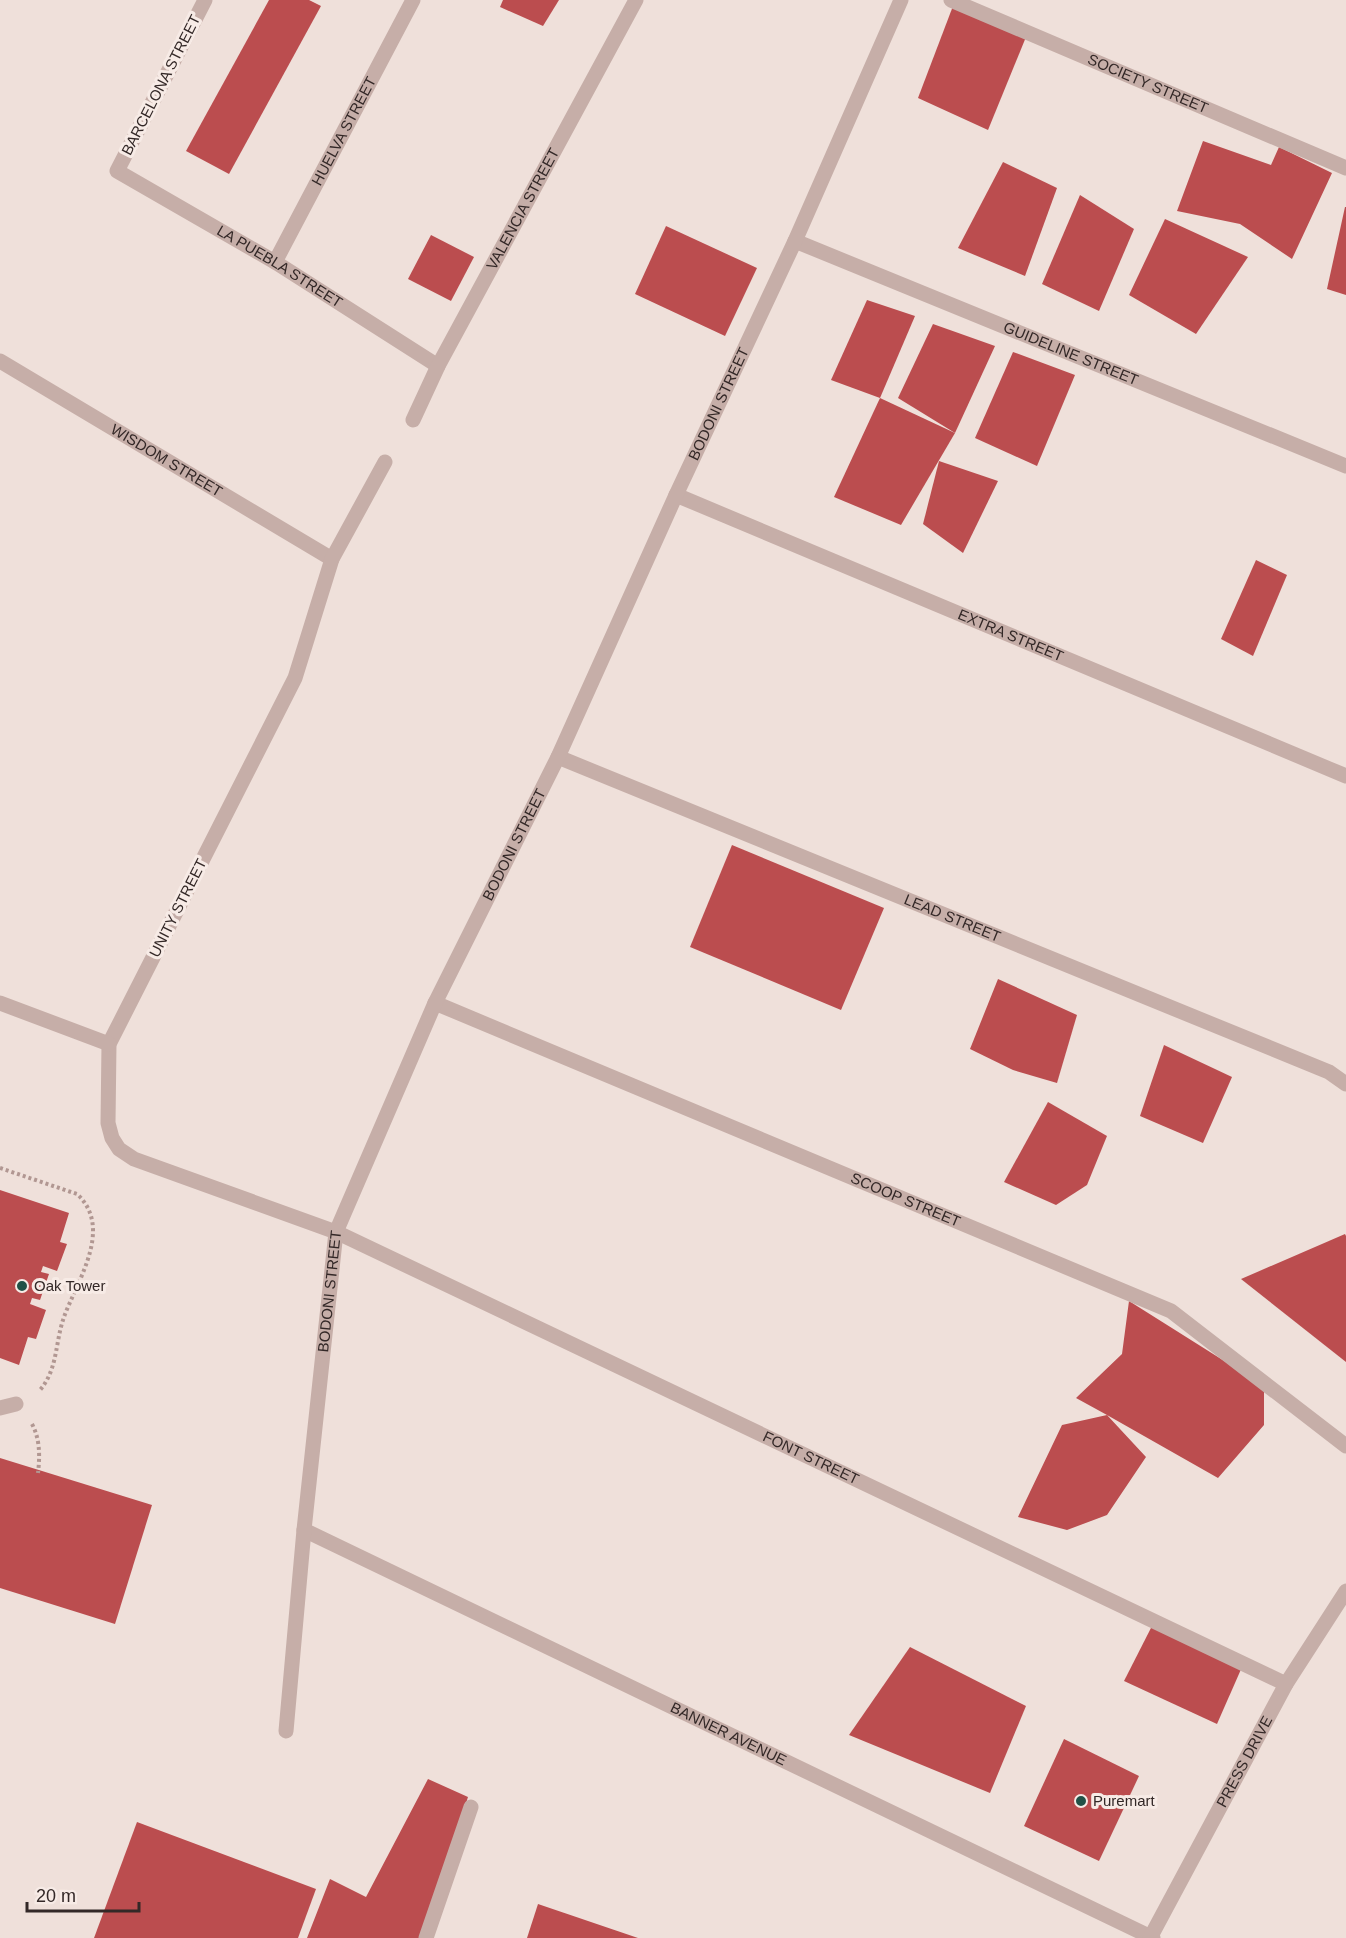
<svg xmlns="http://www.w3.org/2000/svg" width="1346" height="1938" viewBox="0 0 1346 1938" font-family="Helvetica,sans-serif">
<style>
.building{fill:#bb4d4f}
.lines{fill:none;stroke-linecap:round;stroke-linejoin:round}
.path{stroke:#b19792;stroke-width:4;stroke-dasharray:3 3;stroke-linecap:butt}
.service{stroke:#c6aea8;stroke-width:15}
.minor{stroke:#c6aea8;stroke-width:15}
.poi-dot{fill:#215147;stroke:#f7ebe6;stroke-width:2}
.labels{text-anchor:middle;stroke-width:6;stroke-linejoin:round;paint-order:stroke}
.street-label{font-size:15px;fill:#332827;stroke:#f7ebe6}
.poi-label{font-size:15px;fill:#332827;stroke:#f7ebe6;text-anchor:start}
</style>
<rect width="100%" height="100%" fill="#efe0da"/>
<!-- building -->
<g class="building">
<path d="M269 0H309L321 6 229 174 186 151Z"/>
<path d="M503 0H559L543 26 500 7Z"/>
<path d="M953 6 1026 37 988 130 918 98Z"/>
<path d="M1203 141 1271 165 1279 147 1332 173 1292 259 1240 224 1177 211Z"/>
<path d="M1003 162 1057 188 1025 276 958 248Z"/>
<path d="M1080 195 1134 229 1099 311 1042 284Z"/>
<path d="M1345 207H1346V295L1327 289Z"/>
<path d="M1165 219 1248 257 1196 334 1129 295Z"/>
<path d="M666 226 757 268 725 336 635 294Z"/>
<path d="M431 235 474 257 451 301 408 279Z"/>
<path d="M867 300 915 316 880 398 831 380Z"/>
<path d="M933 324 995 346 955 433 898 398Z"/>
<path d="M1013 352 1075 375 1037 466 975 438Z"/>
<path d="M880 398 955 433 901 525 834 497Z"/>
<path d="M939 461 998 481 963 553 923 524Z"/>
<path d="M1256 560 1287 575 1253 656 1221 639Z"/>
<path d="M732 845 884 908 841 1010 690 947Z"/>
<path d="M998 979 1077 1015 1057 1083 1013 1070 970 1049Z"/>
<path d="M1164 1045 1232 1077 1203 1143 1140 1116Z"/>
<path d="M1048 1102 1107 1136 1087 1185 1056 1205 1004 1182Z"/>
<path d="M0 1190 69 1213 60 1242 67 1244 57 1271 43 1266 41 1272 49 1274 40 1300 32 1298 30 1304 46 1310 36 1339 28 1337 19 1365 0 1358Z"/>
<path d="M1345 1234 1346 1236V1362L1241 1279Z"/>
<path d="M1129 1301 1264 1386V1425L1218 1478 1107 1415 1146 1457 1107 1515 1067 1530 1018 1517 1062 1425 1107 1415 1076 1398 1122 1354Z"/>
<path d="M0 1458 152 1505 115 1624 0 1588Z"/>
<path d="M1153 1624 1242 1667 1217 1724 1124 1681Z"/>
<path d="M910 1647 1026 1706 990 1793 849 1735Z"/>
<path d="M1064 1739 1139 1776 1099 1861 1024 1826Z"/>
<path d="M428 1779 468 1797 421 1938H307L330 1879 366 1897Z"/>
<path d="M137 1822 316 1889 298 1938H94Z"/>
<path d="M538 1904 638 1938H527Z"/>
</g>
<g class="lines">
<!-- path -->
<g class="path">
<path d="M0 1168 77 1194C114 1228 77 1281 64 1317 55 1342 58 1369 40 1390"/>
<path d="M32 1424C40 1439 40 1456 38 1473"/>
</g>
<!-- service -->
<g class="service">
<path d="M0 1408 16 1404"/>
<path d="M426 1938 471 1807"/>
</g>
<!-- minor -->
<g class="minor">
<path id="s1" d="M205 0 117 171 275 262 438 366"/>
<path id="s2" d="M951 0 1346 168"/>
<path id="s3" d="M795 241 1346 466"/>
<path id="s4" d="M275 262 413 0"/>
<path id="s5" d="M0 361 332 559"/>
<path id="s6" d="M413 420 438 366 636 0"/>
<path id="s7" d="M385 462 332 559 295 678 109 1044 108 1123 112 1138 119 1149 134 1159 336 1232 1286 1684"/>
<path id="s8" d="M676 495 1346 776"/>
<path id="s9" d="M558 757 1329 1072 1346 1084"/>
<path d="M0 1003 109 1044"/>
<path id="s10" d="M435 1003 1171 1311 1346 1446"/>
<path id="s11" d="M304 1530 1153 1938"/>
<path id="s12" d="M286 1731 304 1530 336 1232 435 1003 558 757 676 495 795 241 901 0"/>
<path id="s13" d="M1150 1938 1286 1684 1346 1591"/>
</g>
</g>
<!-- markers -->
<g class="poi-dot">
<circle cx="22" cy="1286" r="6"/>
<circle cx="1081" cy="1801" r="6"/>
</g>
<g class="labels">
<!-- street labels -->
<g class="street-label">
<text dy="5" stroke="none"><textPath href="#s2" startOffset="214">SOCIETY STREET</textPath></text>
<text transform="translate(161 85) rotate(-63)" y="5">BARCELONA STREET</text>
<text dy="5" stroke="none"><textPath href="#s4" startOffset="148">HUELVA STREET</textPath></text>
<text dy="5" stroke="none"><textPath href="#s6" startOffset="238">VALENCIA STREET</textPath></text>
<text dy="5" stroke="none"><textPath href="#s1" startOffset="381">LA PUEBLA STREET</textPath></text>
<text dy="5" stroke="none"><textPath href="#s3" startOffset="298">GUIDELINE STREET</textPath></text>
<text dy="5" stroke="none"><textPath href="#s12" startOffset="1414">BODONI STREET</textPath></text>
<text dy="5" stroke="none"><textPath href="#s5" startOffset="194">WISDOM STREET</textPath></text>
<text dy="5" stroke="none"><textPath href="#s8" startOffset="363">EXTRA STREET</textPath></text>
<text dy="5" stroke="none"><textPath href="#s12" startOffset="928">BODONI STREET</textPath></text>
<text transform="translate(178 908) rotate(-63)" y="5">UNITY STREET</text>
<text dy="5" stroke="none"><textPath href="#s9" startOffset="426">LEAD STREET</textPath></text>
<text dy="5" stroke="none"><textPath href="#s10" startOffset="510">SCOOP STREET</textPath></text>
<text dy="5" stroke="none"><textPath href="#s12" startOffset="442">BODONI STREET</textPath></text>
<text dy="5" stroke="none"><textPath href="#s7" startOffset="1512">FONT STREET</textPath></text>
<text dy="5" stroke="none"><textPath href="#s11" startOffset="471">BANNER AVENUE</textPath></text>
<text dy="5" stroke="none"><textPath href="#s13" startOffset="200">PRESS DRIVE</textPath></text>
</g>
<!-- poi labels -->
<g class="poi-label">
<text x="34" y="1291">Oak Tower</text>
<text x="1093" y="1806">Puremart</text>
</g>
</g>
<!-- scale -->
<path d="M27 1902v9h112v-9" fill="none" stroke="#332827" stroke-width="3"/>
<text x="36" y="1902" font-size="18" fill="#332827" stroke="#f7ebe6" stroke-width="4.5" paint-order="stroke">20 m</text>
</svg>
